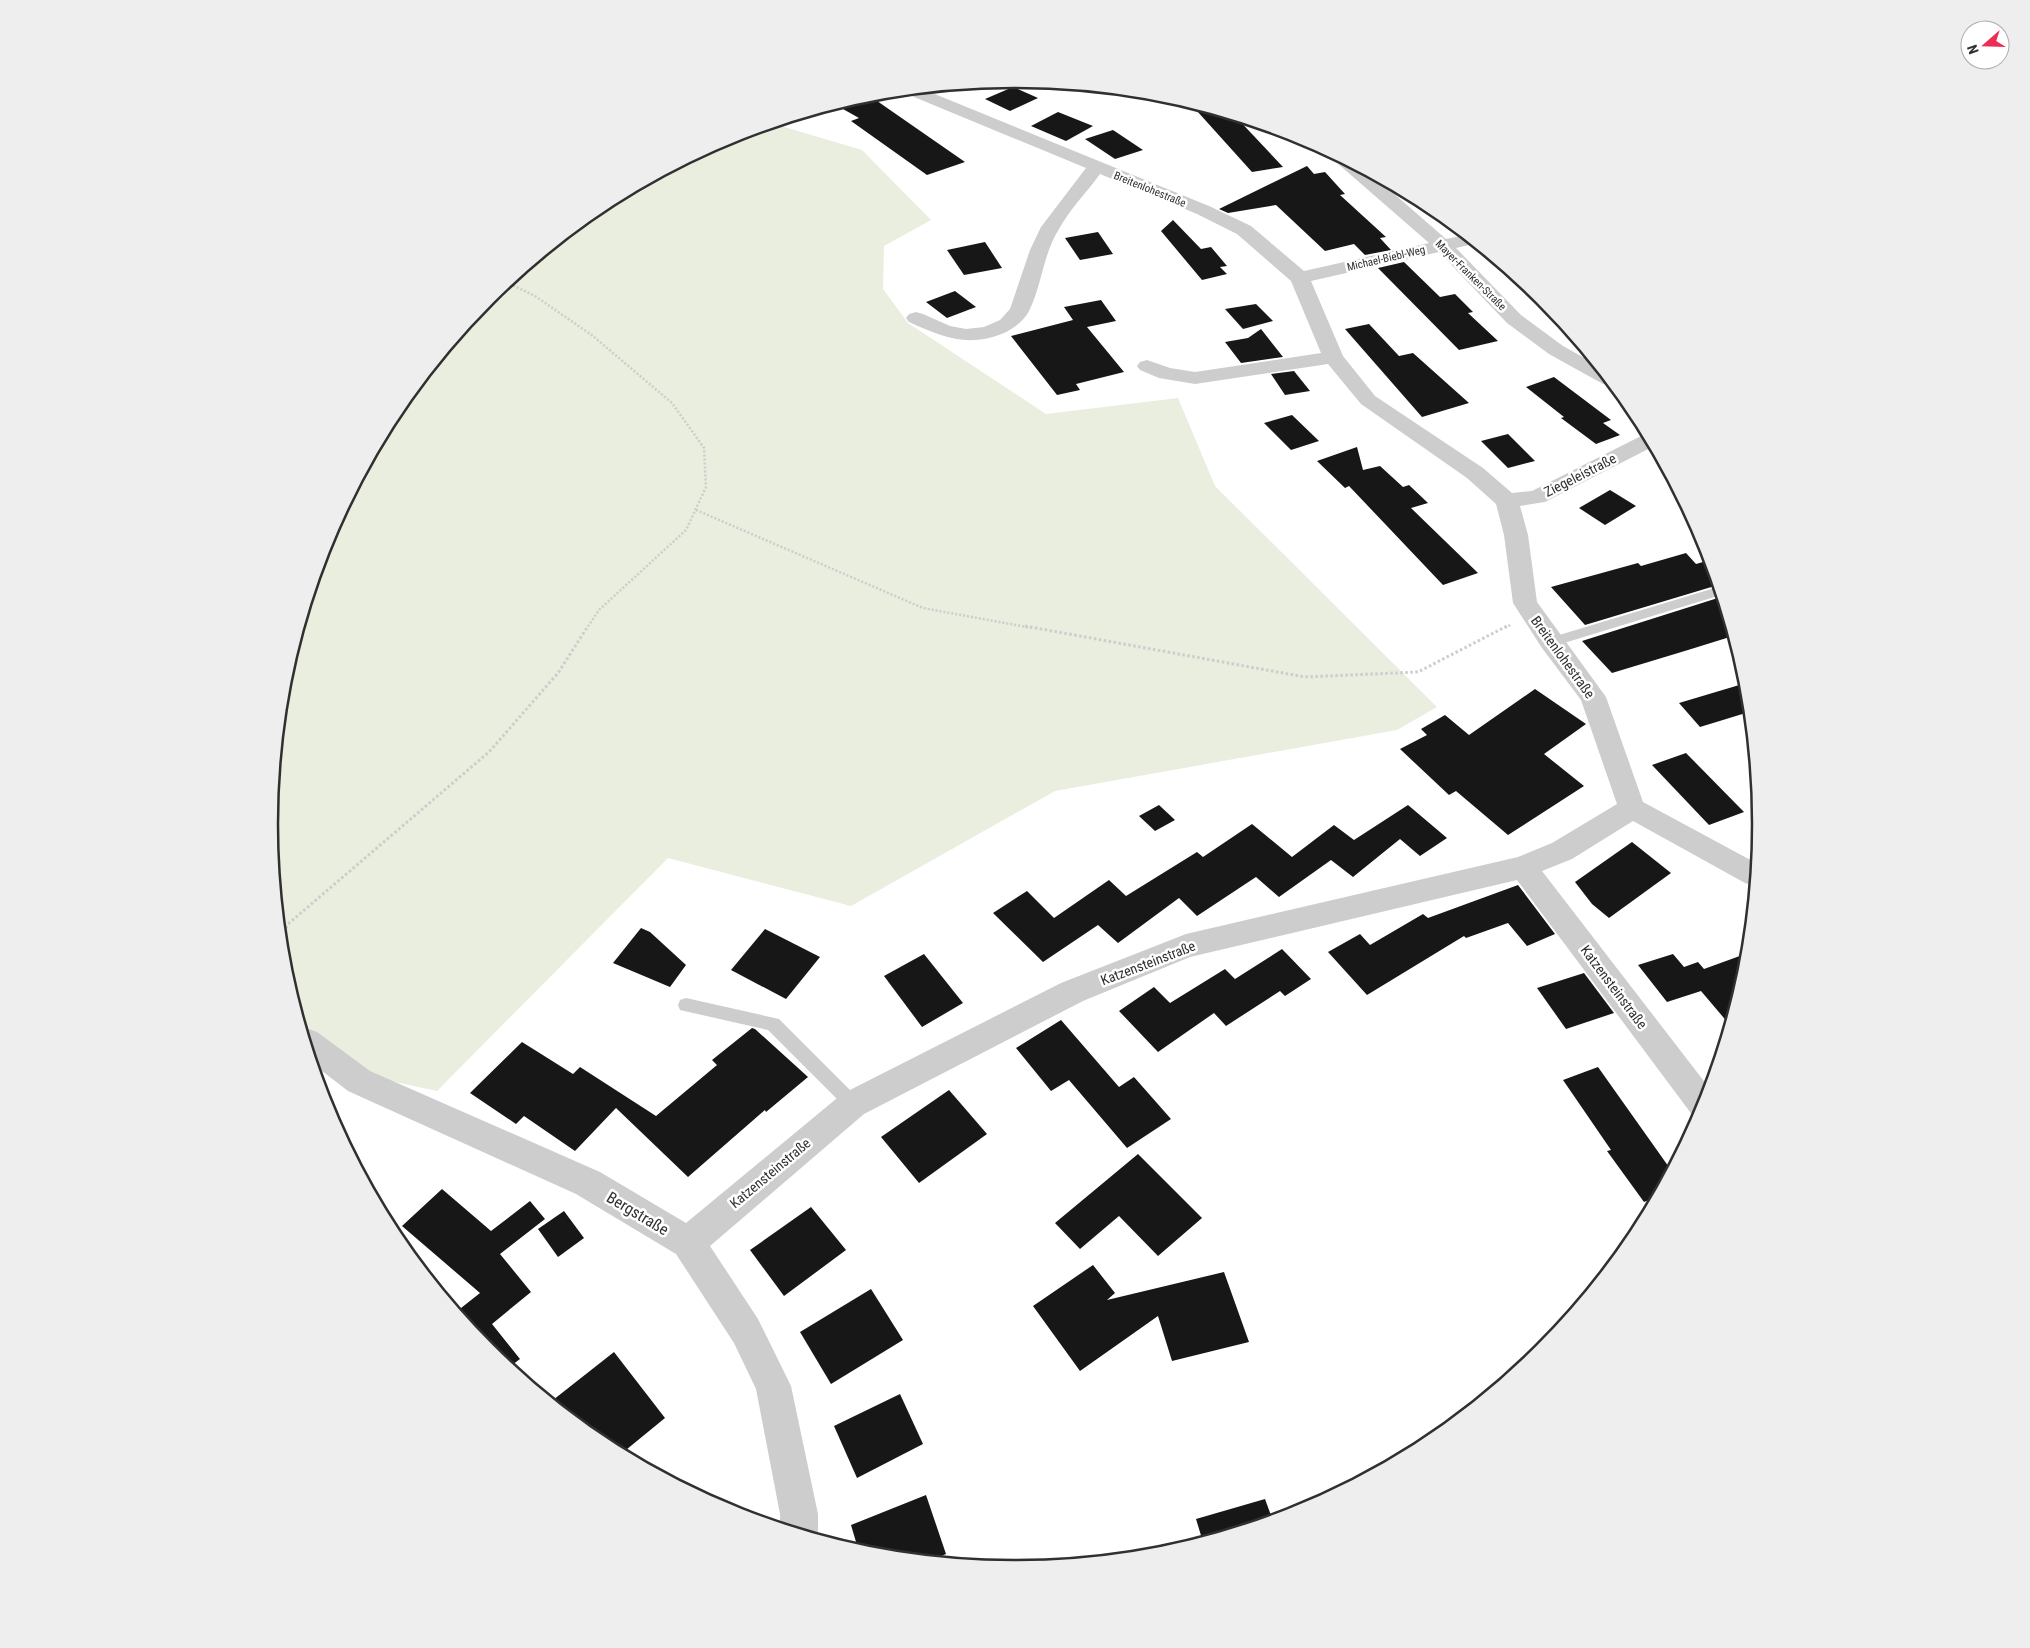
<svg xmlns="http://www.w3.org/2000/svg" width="2030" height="1648" viewBox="0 0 2030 1648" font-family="'Roboto Condensed',sans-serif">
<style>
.green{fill:#e9eede}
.building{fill:#171717}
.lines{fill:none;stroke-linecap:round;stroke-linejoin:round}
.path-far1{stroke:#cdcdcd;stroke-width:2.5;stroke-dasharray:2 2;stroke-linecap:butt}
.path{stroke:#cdcdcd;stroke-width:3;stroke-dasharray:2.5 2.5;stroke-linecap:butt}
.service{fill:#cdcdcd;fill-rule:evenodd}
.minor{fill:#cdcdcd;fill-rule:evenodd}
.labels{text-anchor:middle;stroke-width:5;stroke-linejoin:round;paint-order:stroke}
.far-street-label{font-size:11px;fill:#303030;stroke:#fff}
.street-label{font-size:14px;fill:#303030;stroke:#fff}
.near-street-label{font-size:16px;fill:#303030;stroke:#fff}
.rim{fill:none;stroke:#303030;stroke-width:2.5}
</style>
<rect width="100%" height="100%" fill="#fff"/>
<!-- green -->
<path class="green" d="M771 123 862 150 931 220 884 246 883 289 908 323 1046 414 1178 398 1215 486 1437 707 1397 730 1055 791 851 906 668 858 437 1091 313 1064 284 969 270 824 284 678 327 539 396 410 488 297 601 204 730 135Z"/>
<!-- building -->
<g class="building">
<path d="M1013 87 1038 98 1010 111 985 99Z"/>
<path d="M867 94 965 162 927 175 851 121 859 118 834 104Z"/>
<path d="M1188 101 1235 116 1283 167 1252 172Z"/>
<path d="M1058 112 1093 126 1066 141 1031 126Z"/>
<path d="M1113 130 1143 150 1115 159 1085 139Z"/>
<path d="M1307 166 1314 174 1325 172 1345 194 1340 195 1386 237 1380 238 1391 250 1365 255 1354 244 1325 251 1276 205 1228 213 1219 209Z"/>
<path d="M1173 220 1201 249 1211 247 1227 266 1220 267 1227 274 1202 280 1161 231Z"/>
<path d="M1098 232 1113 254 1080 260 1065 238Z"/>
<path d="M985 242 1002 268 964 275 947 250Z"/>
<path d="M1404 262 1440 297 1455 294 1473 312 1468 313 1498 341 1459 350 1378 268Z"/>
<path d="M955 291 976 307 947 318 926 302Z"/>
<path d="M1101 300 1116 321 1087 327 1124 372 1076 384 1080 390 1057 395 1011 336 1073 320 1064 307Z"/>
<path d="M1256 304 1273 321 1243 329 1225 309Z"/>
<path d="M1369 324 1399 356 1413 353 1469 403 1422 417 1345 329Z"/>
<path d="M1261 329 1283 357 1241 363 1225 342 1248 338Z"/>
<path d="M1294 371 1310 391 1285 395 1271 374Z"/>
<path d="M1554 377 1611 420 1603 423 1620 435 1596 444 1561 418 1564 417 1526 387Z"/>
<path d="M1292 415 1319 441 1291 450 1264 423Z"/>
<path d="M1508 434 1535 461 1508 468 1481 441Z"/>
<path d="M1357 447 1363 470 1380 466 1403 487 1409 485 1428 503 1411 508 1478 573 1443 585 1349 486 1345 488 1317 461Z"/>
<path d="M1610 490 1636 506 1605 525 1579 508Z"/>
<path d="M1686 553 1696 564 1710 560 1718 585 1585 625 1551 587 1638 563 1641 566Z"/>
<path d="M1721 597 1733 636 1688 650 1612 673 1582 641Z"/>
<path d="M1746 683 1749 712 1700 727 1679 703Z"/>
<path d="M1535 689 1586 724 1544 754 1584 786 1508 835 1456 791 1449 795 1400 749 1427 735 1421 729 1445 715 1469 735Z"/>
<path d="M1686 753 1744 812 1709 825 1652 765Z"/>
<path d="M1159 805 1175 820 1155 831 1139 816Z"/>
<path d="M1408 805 1447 838 1420 856 1400 839 1353 877 1331 860 1279 897 1256 877 1197 916 1179 898 1118 943 1098 925 1043 962 993 913 1027 891 1054 918 1109 880 1126 896 1197 852 1203 857 1252 824 1292 857 1334 825 1354 840Z"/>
<path d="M1632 842 1671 873 1609 918 1592 904 1575 882Z"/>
<path d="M1518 885 1555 934 1527 946 1508 923 1466 938 1464 936 1367 995 1328 952 1360 934 1370 945 1423 914 1428 918Z"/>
<path d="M641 928 650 932 686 965 670 987 613 963Z"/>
<path d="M765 929 820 957 786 999 731 970Z"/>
<path d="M1282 949 1311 979 1285 996 1280 991 1226 1026 1214 1013 1158 1052 1119 1011 1154 987 1170 1003 1225 969 1235 979Z"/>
<path d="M1748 953 1746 970 1729 1024 1701 991 1667 1002 1638 965 1673 954 1684 967 1698 962 1704 969Z"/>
<path d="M924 954 963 1003 922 1027 884 976Z"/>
<path d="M1584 973 1614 1013 1566 1029 1537 988Z"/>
<path d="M1061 1020 1119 1087 1134 1077 1171 1119 1127 1148 1069 1080 1051 1091 1016 1048Z"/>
<path d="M752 1028 755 1029 808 1077 766 1112 765 1110 688 1177 616 1108 575 1151 524 1116 516 1124 470 1093 522 1042 573 1074 580 1067 656 1116 717 1065 712 1060Z"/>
<path d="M1598 1067 1671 1170 1656 1197 1644 1202 1607 1151 1611 1150 1563 1080Z"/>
<path d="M949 1090 987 1134 919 1183 881 1137Z"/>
<path d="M1138 1154 1202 1218 1158 1256 1119 1216 1080 1249 1055 1223Z"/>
<path d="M442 1189 491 1231 530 1201 545 1219 500 1254 531 1292 492 1324 520 1359 508 1368 488 1351 456 1312 480 1293 402 1226Z"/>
<path d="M811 1207 846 1250 784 1296 750 1250Z"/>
<path d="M564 1211 584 1238 558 1257 538 1229Z"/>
<path d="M1093 1265 1115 1293 1107 1300 1224 1272 1249 1342 1172 1361 1158 1316 1080 1371 1033 1306Z"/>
<path d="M871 1289 903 1340 831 1384 800 1332Z"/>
<path d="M614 1352 665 1418 621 1454 601 1443 559 1410 553 1400Z"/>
<path d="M900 1394 923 1444 857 1478 834 1426Z"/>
<path d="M926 1495 946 1554 930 1561 869 1555 859 1552 851 1525Z"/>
<path d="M1265 1499 1273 1521 1203 1542 1196 1519Z"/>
</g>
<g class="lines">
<!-- path-far1 -->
<g class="path-far1">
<path d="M506 282 535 296 593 336 672 403 704 448 706 487 686 530 599 610 587 628"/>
<path d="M696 510 923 608 1032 628"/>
<path d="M1505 628 1512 624"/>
</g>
<!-- path -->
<g class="path">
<path d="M1025 626 1305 677 1418 672 1507 626"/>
<path d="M281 937 288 924 489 752 558 673 588 626"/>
</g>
<!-- service -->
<g class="service">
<path d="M1718 587 1721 595 1551 647 1546 645 1544 642 1546 639Z"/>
<path d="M686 998 779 1019 859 1099 862 1104 859 1109 853 1112 847 1109 768 1030 680 1010 678 1005 680 1000Z"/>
</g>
<!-- minor -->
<path class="minor" d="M920 88 1209 206 1251 226 1304 271 1429 243 1336 162 1333 158 1336 154 1369 172 1446 239 1466 235 1477 243 1456 248 1521 315 1563 346 1597 365 1614 385 1603 384 1549 354 1507 323 1439 252 1311 281 1343 356 1375 396 1483 468 1512 493 1532 491 1647 433 1654 446 1545 502 1520 506 1528 535 1537 602 1606 697 1643 802 1756 863 1754 886 1745 883 1633 821 1572 859 1542 871 1710 1089 1699 1118 1693 1116 1517 880 1190 957 1083 1001 864 1114 710 1246 758 1319 791 1386 818 1514V1534L816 1539 780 1528V1514L756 1389 734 1343 676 1254 576 1194 348 1091 313 1064 302 1029 306 1028 317 1032 370 1071 600 1172 686 1223 842 1094 1061 983 1186 934 1518 857 1552 843 1617 804 1581 700 1542 648 1513 603 1504 535 1496 504 1467 478 1361 404 1328 364 1195 384 1159 378 1140 370 1137 366 1140 362 1147 360 1170 368 1195 372 1321 353 1291 281 1237 234 1197 214 1100 174C1087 192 1070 209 1059 229 1043 254 1042 285 1029 311 1024 321 1014 328 1004 333 968 348 942 337 909 322L906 318 909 314 916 312 923 314 950 326 966 329 984 327 1000 320 1010 309 1030 250 1041 227 1086 168 902 92 900 90Z"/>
</g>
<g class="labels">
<!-- far-street labels -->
<g class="far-street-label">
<text transform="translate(1150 189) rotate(22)" y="4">Breitenlohestraße</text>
<text transform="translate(1386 258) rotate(-13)" y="4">Michael-Biebl-Weg</text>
<text transform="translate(1471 275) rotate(45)" y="4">Mayer-Franken-Straße</text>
</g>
<!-- street labels -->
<g class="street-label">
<text transform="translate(1580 475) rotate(-27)" y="5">Ziegeleistraße</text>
<text transform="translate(1563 657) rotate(54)" y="5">Breitenlohestraße</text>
<text transform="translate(1148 963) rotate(-21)" y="5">Katzensteinstraße</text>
<text transform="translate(1614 987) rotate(53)" y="5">Katzensteinstraße</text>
<text transform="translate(770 1173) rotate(-40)" y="5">Katzensteinstraße</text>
</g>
<!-- near-street labels -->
<g class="near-street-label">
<text transform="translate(638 1213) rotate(31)" y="6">Bergstraße</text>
</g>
</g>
<!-- crop -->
<path d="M0 0H2030V1648H0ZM1014 88H1016A736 736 0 0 1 1752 824V824A736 736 0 0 1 1016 1560H1014A736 736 0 0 1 278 824V824A736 736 0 0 1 1014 88Z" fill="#eee" fill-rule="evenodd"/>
<path class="rim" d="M1014 88H1016A736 736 0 0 1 1752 824V824A736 736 0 0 1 1016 1560H1014A736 736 0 0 1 278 824V824A736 736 0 0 1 1014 88Z"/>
<!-- north arrow -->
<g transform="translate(1985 45) rotate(250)"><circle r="24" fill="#ffffff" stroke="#acacac"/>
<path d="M0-4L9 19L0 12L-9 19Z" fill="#ec2d55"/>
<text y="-8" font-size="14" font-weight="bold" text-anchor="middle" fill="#303030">N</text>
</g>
</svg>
